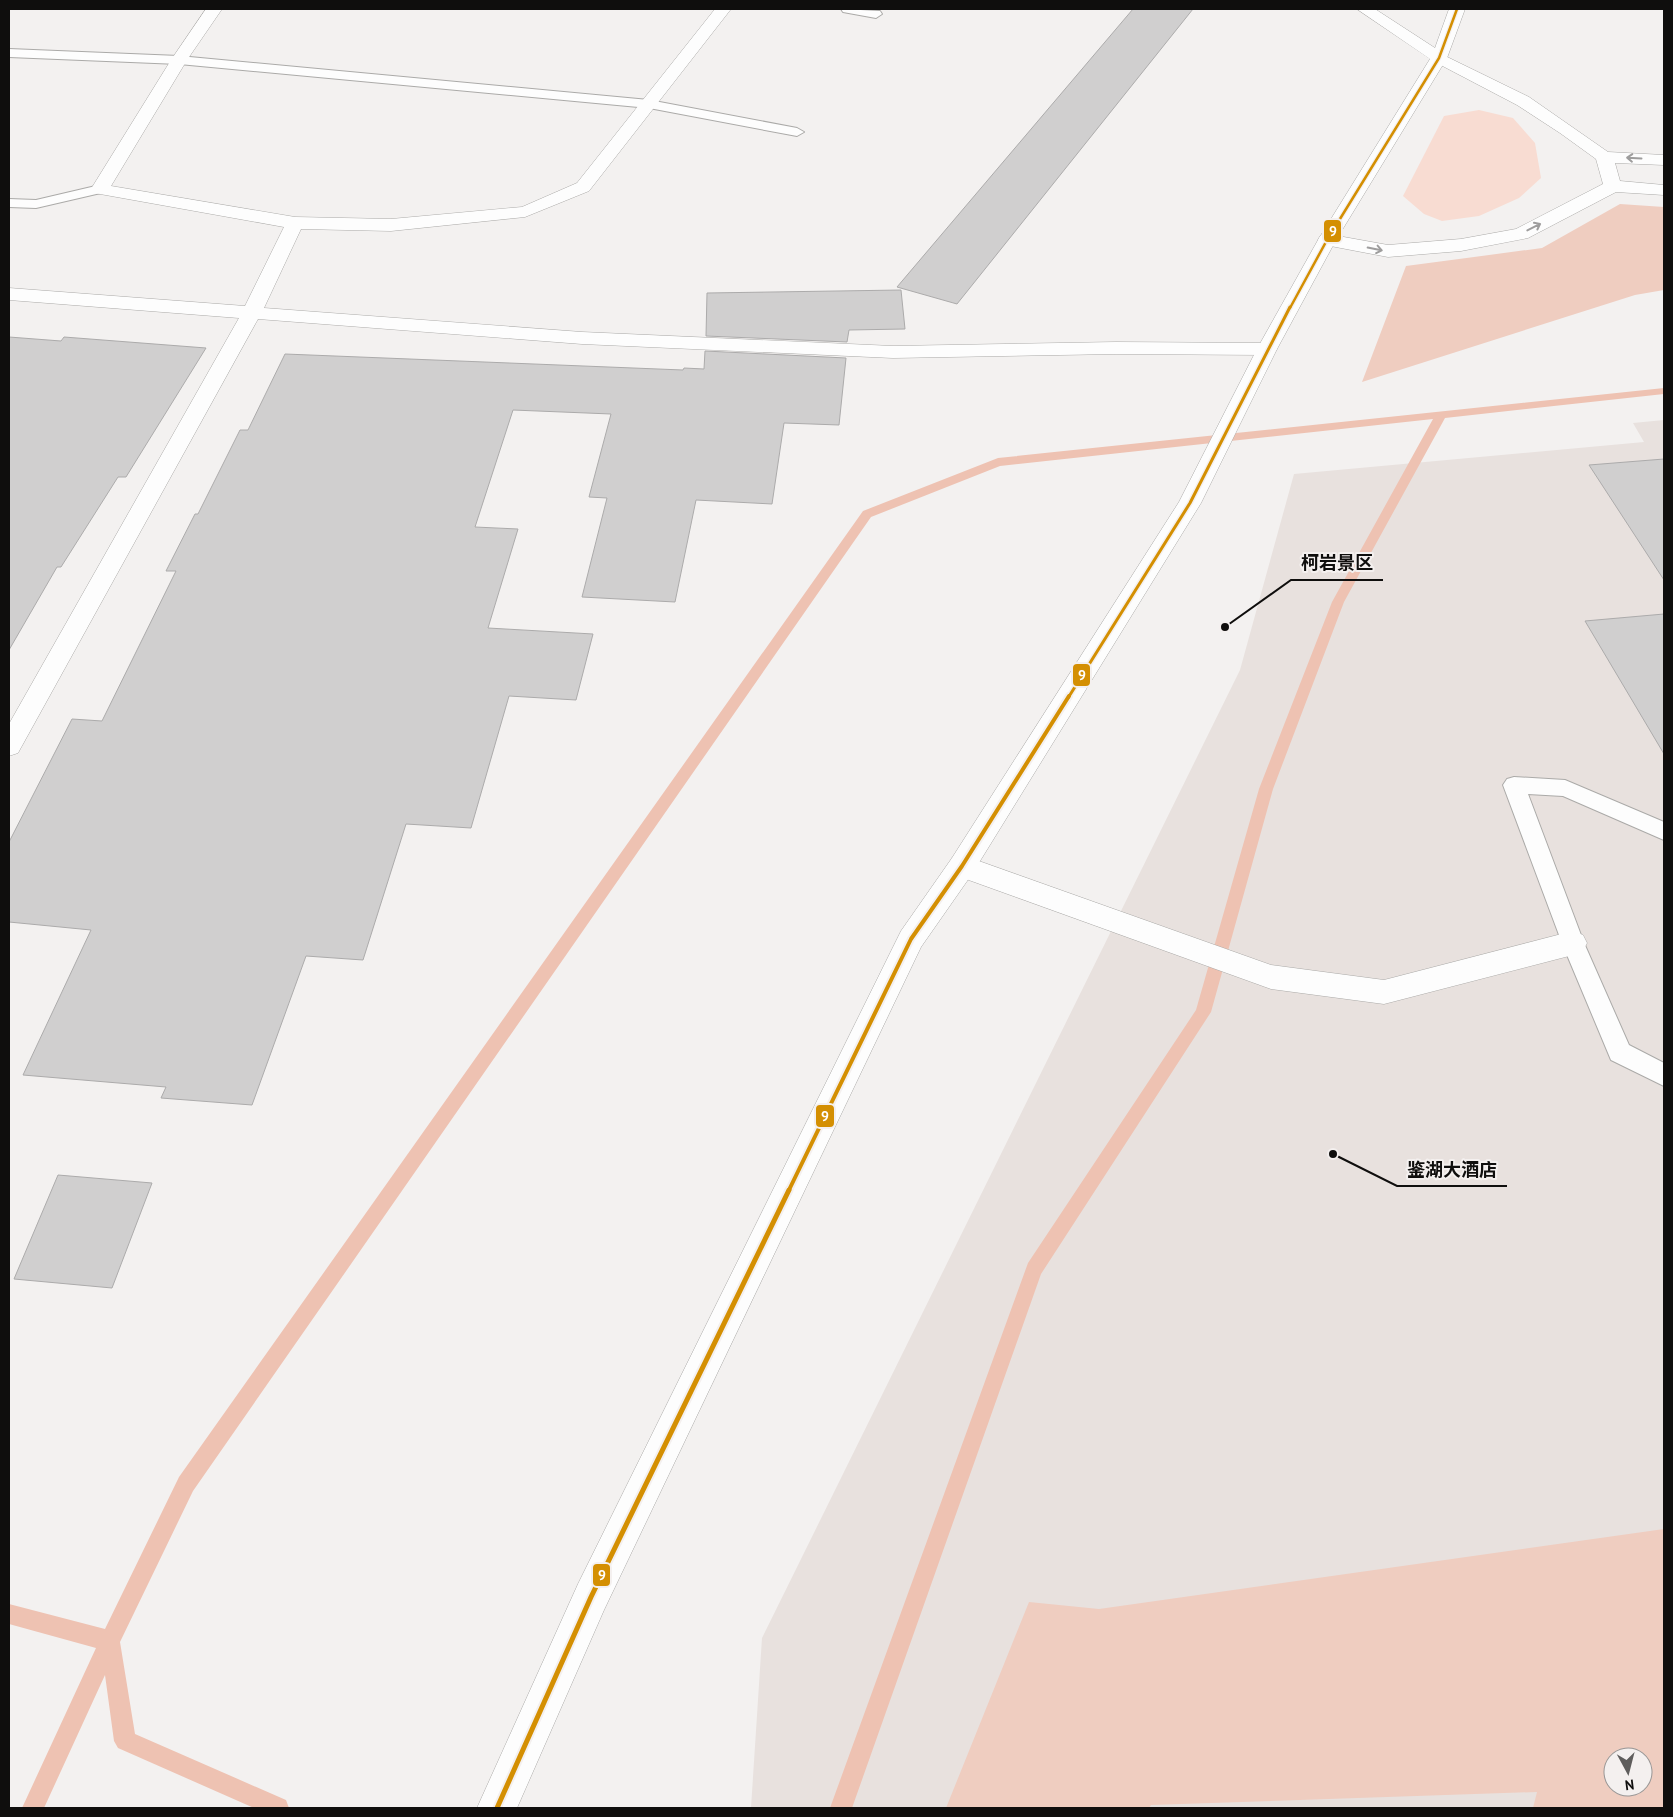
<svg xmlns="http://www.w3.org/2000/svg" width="1673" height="1817" viewBox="0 0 1673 1817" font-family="'PT Sans','Noto Sans SC',sans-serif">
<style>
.built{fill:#e8e1de;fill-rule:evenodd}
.green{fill:#f8dcd2}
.forest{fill:#efcdc0;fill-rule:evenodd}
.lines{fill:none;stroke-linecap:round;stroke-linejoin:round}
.stream{fill:#eec2b2;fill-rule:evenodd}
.building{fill:#d0cfcf;stroke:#acabab}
.service-casing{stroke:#abaaa8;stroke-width:2}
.minor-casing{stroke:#abaaa8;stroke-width:1}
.tertiary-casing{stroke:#abaaa8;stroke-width:1}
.service{fill:#fdfdfd;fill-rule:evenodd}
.minor{fill:#fdfdfd;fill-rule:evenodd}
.tertiary{fill:#fdfdfd;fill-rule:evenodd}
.bus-1-far3-casing{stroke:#f4f0ef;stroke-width:5}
.bus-1-far2-casing{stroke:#f4f0ef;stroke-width:6}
.bus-1-far1-casing{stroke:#f4f0ef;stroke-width:8}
.bus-1-casing{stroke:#f4f0ef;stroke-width:9}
.bus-1-far3{stroke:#d48f02;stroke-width:2.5}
.bus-1-far2{stroke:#d48f02;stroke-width:3}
.bus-1-far1{stroke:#d48f02;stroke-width:4}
.bus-1{stroke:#d48f02;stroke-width:5}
.oneway{stroke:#9e9d9d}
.leader{fill:none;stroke:#0f0e0d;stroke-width:2}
.callout-dot{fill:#0f0e0d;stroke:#f4f0ef;stroke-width:2}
.callout-label{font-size:18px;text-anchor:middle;font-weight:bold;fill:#0f0e0d;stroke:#f4f0ef;stroke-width:4;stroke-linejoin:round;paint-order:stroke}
.line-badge{stroke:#f4f0ef;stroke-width:2}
.badge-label{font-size:14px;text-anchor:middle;font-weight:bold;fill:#fff}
</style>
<rect width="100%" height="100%" fill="#f3f1f0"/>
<!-- built -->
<path class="built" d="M1664 420V1808H751L762 1638 1240 670 1294 474 1644 442 1633 423ZM1613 1757H1643V1787H1613Z"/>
<!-- green -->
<path class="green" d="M1479 110 1513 118 1535 143 1541 178 1519 198 1479 216 1442 221 1424 214 1403 196 1444 116Z"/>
<!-- forest -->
<g class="forest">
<path d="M1620 204 1664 207V290L1635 295 1362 382 1406 266 1542 248Z"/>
<path d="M1664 1529V1808H1533L1537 1792 1151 1805 1149 1808H946L1029 1602 1099 1609ZM1613 1757H1643V1787H1613Z"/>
</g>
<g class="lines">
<!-- stream -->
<path class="stream" d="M1664 388V394L1445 418 1344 602 1273 789 1211 1012 1041 1274 852 1808H830L1028 1263 1196 1010 1259 789 1332 602 1433 419 1000 466 871 517 193 1491 120 1642 135 1734 286 1800 289 1808H254L118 1748 114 1741 105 1675 44 1808H22L96 1648 9 1624V1604L105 1629 179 1477 863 511 998 458Z"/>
</g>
<!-- building -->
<g class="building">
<path d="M1133 9H1193L957 304 897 287Z"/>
<path d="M901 290 905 329 849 330 847 342 706 336 707 293Z"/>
<path d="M9 337 61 341 64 337 206 348 126 477H118L61 567H57L9 650Z"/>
<path d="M705 351 846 358 839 425 784 423 772 504 696 500 675 602 582 597 607 498 589 497 611 414 513 410 475 527 518 529 488 628 593 634 576 700 509 696 471 828 406 824 363 960 306 956 252 1105 161 1098 166 1087 23 1075 91 930 9 922V842L72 719 102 721 176 571H166L195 514H198L240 430H248L285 354 683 370 684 368 704 369Z"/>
<path d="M1664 459V580L1589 465Z"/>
<path d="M1664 614V754L1585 621Z"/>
<path d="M58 1175 152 1183 112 1288 14 1279Z"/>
</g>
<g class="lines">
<!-- service casing -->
<g class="service-casing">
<g id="service">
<path d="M841 9 880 11 882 14 876 18 843 12Z"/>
<path d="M9 49 179 56 649 100 797 128 804 132 797 136 649 108 179 64 9 57Z"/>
<path d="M100 185 107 189 105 192 36 208 9 207V199L36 200Z"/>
<path d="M1514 777 1565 780 1664 822V840L1563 796 1528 794 1584 943 1629 1045 1664 1063V1086L1611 1060 1562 943 1503 785 1507 779Z"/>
</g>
</g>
<!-- minor casing -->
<g class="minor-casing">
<g id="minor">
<path d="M206 9H222L187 60 111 186 295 217 391 219 522 207 577 183 715 9H731L589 191 525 217 391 231 301 229 264 308 582 332 893 346 1116 342 1267 343 1274 345 1277 349 1274 353 1267 355 1116 354 893 358 582 344 258 319 18 753 9 756V724L239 318 9 300V288L245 306 284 227 100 194 94 193 91 189 171 60Z"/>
<path d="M1439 53 1529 97 1608 152 1664 155V165L1615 163 1620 181 1664 185V195L1616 192 1528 238 1461 251 1388 257 1320 244 1318 240 1320 236 1327 234 1388 245 1461 239 1516 229 1603 184 1596 159 1560 133 1517 105 1433 61 1431 58 1433 55Z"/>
<path d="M962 855 1271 965 1384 980 1573 931 1583 935 1587 943 1583 951 1573 955 1384 1004 1271 989 952 874 949 866 952 858Z"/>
</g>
</g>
<!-- tertiary casing -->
<g class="tertiary-casing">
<path id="tertiary" d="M1357 9H1375L1435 48 1449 9H1465L1447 58 1336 240 1277 349 1201 503 972 874 921 947 604 1610 517 1808H477L578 1584 901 931 952 858 1179 502 1257 349 1318 240 1430 59Z"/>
</g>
<!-- service -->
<use href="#service" class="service"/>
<!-- minor -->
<use href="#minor" class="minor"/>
<!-- tertiary -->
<use href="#tertiary" class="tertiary"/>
<!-- bus-1-far3 casing -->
<g class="bus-1-far3-casing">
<path id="bus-1-far3" d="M1290 308 1327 240 1439 58 1457 9"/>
</g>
<!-- bus-1-far2 casing -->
<g class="bus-1-far2-casing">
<path id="bus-1-far2" d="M1068 698 1190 503 1290 307"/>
</g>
<!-- bus-1-far1 casing -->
<g class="bus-1-far1-casing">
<path id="bus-1-far1" d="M788 1192 911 939 962 866 1069 696"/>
</g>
<!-- bus-1 casing -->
<g class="bus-1-casing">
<path id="bus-1" d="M497 1808 591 1597 789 1190"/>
</g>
<!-- bus-1-far3 -->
<use href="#bus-1-far3" class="bus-1-far3"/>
<!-- bus-1-far2 -->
<use href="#bus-1-far2" class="bus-1-far2"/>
<!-- bus-1-far1 -->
<use href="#bus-1-far1" class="bus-1-far1"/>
<!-- bus-1 -->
<use href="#bus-1" class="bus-1"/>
</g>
<!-- one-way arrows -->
<defs><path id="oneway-shaft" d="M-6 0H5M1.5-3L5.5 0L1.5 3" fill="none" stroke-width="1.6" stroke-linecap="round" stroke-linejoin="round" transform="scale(1.25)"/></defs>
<g class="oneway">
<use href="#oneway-shaft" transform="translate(1634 158) rotate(-177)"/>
<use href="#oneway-shaft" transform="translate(1534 227) rotate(-27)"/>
<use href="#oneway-shaft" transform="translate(1375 249) rotate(11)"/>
</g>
<!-- callouts -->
<path class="leader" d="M1225 627L1291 580H1383M1333 1154L1397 1186H1507"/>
<g class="callout-dot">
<circle cx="1225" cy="627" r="5"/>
<circle cx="1333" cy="1154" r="5"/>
</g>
<g class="callout-label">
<text x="1337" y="569">柯岩景区</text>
<text x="1452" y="1176">鉴湖大酒店</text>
</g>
<g class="line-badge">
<rect x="1323" y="219" width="19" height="24" rx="5" fill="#d48f02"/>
<rect x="1072" y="663" width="19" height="24" rx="5" fill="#d48f02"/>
<rect x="815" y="1104" width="20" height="24" rx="5" fill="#d48f02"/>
<rect x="592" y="1563" width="19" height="24" rx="5" fill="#d48f02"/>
</g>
<g class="badge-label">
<text x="1333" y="236">9</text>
<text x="1082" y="680">9</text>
<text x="825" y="1121">9</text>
<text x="602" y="1580">9</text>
</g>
<!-- border -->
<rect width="1673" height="1817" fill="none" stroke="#0f0e0d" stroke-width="20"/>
<!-- north arrow -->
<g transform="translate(1628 1772) rotate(173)"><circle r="24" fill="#f4f0ef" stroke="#989695"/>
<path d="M0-4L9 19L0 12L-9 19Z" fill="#5f5d5c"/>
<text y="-8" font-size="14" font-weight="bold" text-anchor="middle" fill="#0f0e0d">N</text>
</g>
</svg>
